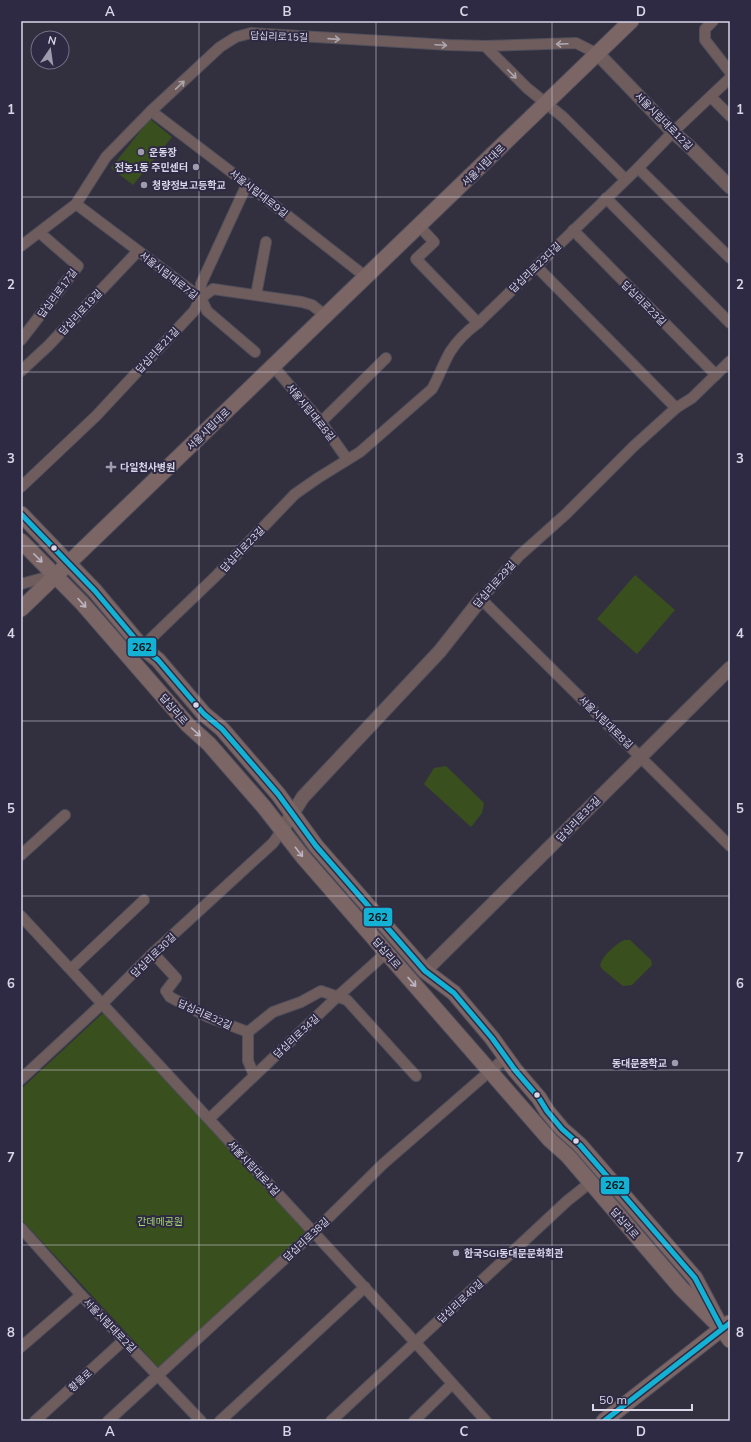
<svg xmlns="http://www.w3.org/2000/svg" width="751" height="1442" viewBox="0 0 751 1442" font-family="Mulish,'Noto Sans KR',sans-serif">
<style>
.green{fill:#394f1e}
.lines{fill:none;stroke-linecap:round;stroke-linejoin:round}
.minor-casing{stroke:#514f5c;stroke-width:12}
.tertiary-casing{stroke:#514f5c;stroke-width:15}
.secondary-casing{stroke:#514f5c;stroke-width:17}
.minor{stroke:#6e5d5c;stroke-width:10}
.tertiary{stroke:#6e5d5c;stroke-width:13}
.secondary{stroke:#7c6665;stroke-width:15}
.bus-1-casing{stroke:#2f2a44;stroke-width:8}
.bus-1{stroke:#13b2d5;stroke-width:5}
.oneway{stroke:#aea6af}
.oneway2{stroke:#bcb4c0}
.grid{fill:none;stroke:#d8d6e7;stroke-width:1;stroke-opacity:0.55}
.poi-dot{fill:#9e9cac;stroke:#2f2a44;stroke-width:1.5}
.bus-dot{fill:#d8d6e7;stroke:#2f2a44;stroke-width:1.5}
.labels{text-anchor:middle;stroke-width:4;stroke-linejoin:round;paint-order:stroke}
.street-label{font-size:10px;fill:#d8d6e7;stroke:#2f2a44}
.poi-label{font-size:10px;font-weight:bold;fill:#d8d6e7;stroke:#2f2a44;text-anchor:start}
.park-label{font-size:10px;fill:#a4d56d;stroke:#2f2a44}
.line-badge{stroke:#2f2a44;stroke-width:1.5}
.pale-badge-label{font-size:11px;text-anchor:middle;font-weight:bold;fill:#111}
.neatline{fill:none;stroke:#d8d6e7;stroke-width:1.5}
.grid-label{font-size:13px;text-anchor:middle;font-weight:bold;fill:#d8d6e7}
</style>
<rect width="100%" height="100%" fill="#32303e"/>
<!-- green -->
<g class="green">
<path d="M150 119 172 137 133 185 111 168Z"/>
<path d="M635 575 675 610 637 654 597 619Z"/>
<path d="M446 766 484 803 482 813 471 827 424 784 434 768Z"/>
<path d="M624 940H630L651 960 652 965 632 985 623 986 602 969 600 965C603 955 615 945 624 940Z"/>
<path d="M104 1012 308 1233 160 1369 21 1219V1089Z"/>
</g>
<g class="lines">
<!-- minor casing -->
<g class="minor-casing">
<g id="minor">
<path d="M713 21 705 29V40L730 72"/>
<path d="M485 46 527 88 563 117 625 179"/>
<path d="M711 97 730 116"/>
<path d="M151 111 247 184 366 277"/>
<path d="M638 168 730 258"/>
<path d="M606 198 730 323"/>
<path d="M76 204 201 298 207 311 255 352"/>
<path d="M419 226 434 242 416 259 478 323"/>
<path d="M573 230 716 375"/>
<path d="M21 246 76 204 106 157 151 111 220 47 236 37 251 33 449 45 485 46 576 43 598 54"/>
<path d="M536 266 676 408"/>
<path d="M256 295 266 242"/>
<path d="M201 298 213 289 302 302 312 305 326 316"/>
<path d="M21 340 78 266 40 233"/>
<path d="M730 361 692 398 676 408 634 446 566 514 519 556 481 599 730 846"/>
<path d="M273 366 321 422 347 459"/>
<path d="M21 371 48 346 138 251"/>
<path d="M321 422 386 358"/>
<path d="M21 487 96 416 194 311 201 298V284L247 184"/>
<path d="M21 584 54 575"/>
<path d="M142 647 218 574 295 494 318 478 360 452 432 389C439 377 443 364 450 352 457 341 467 331 478 323L638 168 673 132 730 78"/>
<path d="M21 855 65 815"/>
<path d="M21 916 415 1342 486 1421"/>
<path d="M153 953 176 978 166 991 170 997 208 1017 248 1032"/>
<path d="M71 969 144 900"/>
<path d="M254 1075 248 1061V1032L273 1012 301 1002 321 991 347 1000 416 1076"/>
<path d="M21 1079 103 1003 153 953 273 843 282 830"/>
<path d="M209 1119 337 997 386 953"/>
<path d="M21 1228 81 1295 201 1421"/>
<path d="M21 1347 81 1295"/>
<path d="M35 1421 124 1340"/>
<path d="M108 1421 314 1232 383 1164 506 1057"/>
<path d="M220 1421 365 1287"/>
<path d="M331 1421 567 1201 591 1182"/>
<path d="M414 1421 452 1384"/>
</g>
</g>
<!-- tertiary casing -->
<g class="tertiary-casing">
<g id="tertiary">
<path d="M598 54 673 132 690 147 730 187"/>
<path d="M282 830 303 797 440 651 481 599"/>
<path d="M425 971 730 668"/>
</g>
</g>
<!-- secondary casing -->
<g class="secondary-casing">
<g id="secondary">
<path d="M21 514 95 591 142 647 158 660 204 714 222 729 278 794 316 846 425 971 454 993 492 1038 515 1070 539 1098 547 1111 562 1129 580 1145 695 1278 722 1329"/>
<path d="M21 541 82 603 188 725 209 744 264 807 303 857 550 1140 568 1156 681 1288 722 1329 730 1340"/>
<path d="M21 609 631 21"/>
<path d="M604 1421 729 1323"/>
</g>
</g>
<!-- minor -->
<use href="#minor" class="minor"/>
<!-- tertiary -->
<use href="#tertiary" class="tertiary"/>
<!-- secondary -->
<use href="#secondary" class="secondary"/>
<!-- bus-1 casing -->
<g class="bus-1-casing">
<g id="bus-1">
<path d="M21 514 95 591 142 647 158 660 204 714 222 729 278 794 316 846 425 971 454 993 492 1038 515 1070 539 1098 547 1111 562 1129 580 1145 695 1278 722 1329"/>
<path d="M604 1421 730 1323"/>
</g>
</g>
<!-- bus-1 -->
<use href="#bus-1" class="bus-1"/>
</g>
<!-- one-way arrows -->
<defs><path id="oneway-shaft" d="M-6 0H5M1.5-3L5.5 0L1.5 3" fill="none" stroke-width="1.6" stroke-linecap="round" stroke-linejoin="round"/></defs>
<g class="oneway">
<use href="#oneway-shaft" transform="translate(334 39) rotate(4)"/>
<use href="#oneway-shaft" transform="translate(562 44) rotate(178)"/>
<use href="#oneway-shaft" transform="translate(441 45) rotate(3)"/>
<use href="#oneway-shaft" transform="translate(512 74) rotate(45)"/>
<use href="#oneway-shaft" transform="translate(180 85) rotate(-43)"/>
</g>
<g class="oneway2">
<use href="#oneway-shaft" transform="translate(38 558) rotate(45)"/>
<use href="#oneway-shaft" transform="translate(82 603) rotate(48)"/>
<use href="#oneway-shaft" transform="translate(196 732) rotate(42)"/>
<use href="#oneway-shaft" transform="translate(299 852) rotate(52)"/>
<use href="#oneway-shaft" transform="translate(412 982) rotate(49)"/>
</g>
<!-- grid -->
<path class="grid" d="M199 21V1421M376 21V1421M552 21V1421M21 197H730M21 372H730M21 546H730M21 721H730M21 896H730M21 1070H730M21 1245H730"/>
<!-- markers -->
<g class="poi-dot">
<circle cx="141" cy="152" r="4"/>
<circle cx="196" cy="167" r="4"/>
<circle cx="144" cy="185" r="4"/>
<path d="M109 461h4v4h4v4h-4v4h-4v-4h-4v-4h4z"/>
<circle cx="675" cy="1063" r="4"/>
<circle cx="456" cy="1253" r="4"/>
</g>
<g class="bus-dot">
<circle cx="54" cy="548" r="3.5"/>
<circle cx="196" cy="705" r="3.5"/>
<circle cx="537" cy="1095" r="3.5"/>
<circle cx="576" cy="1141" r="3.5"/>
</g>
<g class="labels">
<!-- street labels -->
<g class="street-label">
<text transform="translate(279 36) rotate(2)" y="4">답십리로15길</text>
<text transform="translate(664 121) rotate(45)" y="4">서울시립대로12길</text>
<text transform="translate(483 165) rotate(-44)" y="4">서울시립대로</text>
<text transform="translate(259 193) rotate(38)" y="4">서울시립대로9길</text>
<text transform="translate(535 267) rotate(-44)" y="4">답십리로23다길</text>
<text transform="translate(169 275) rotate(38)" y="4">서울시립대로7길</text>
<text transform="translate(57 293) rotate(-53)" y="4">답십리로17길</text>
<text transform="translate(644 303) rotate(45)" y="4">답십리로23길</text>
<text transform="translate(80 312) rotate(-47)" y="4">답십리로19길</text>
<text transform="translate(157 350) rotate(-47)" y="4">답십리로21길</text>
<text transform="translate(311 412) rotate(51)" y="4">서울시립대로8길</text>
<text transform="translate(208 429) rotate(-44)" y="4">서울시립대로</text>
<text transform="translate(242 549) rotate(-46)" y="4">답십리로23길</text>
<text transform="translate(494 584) rotate(-49)" y="4">답십리로29길</text>
<text transform="translate(174 709) rotate(49)" y="4">답십리로</text>
<text transform="translate(606 722) rotate(44)" y="4">서울시립대로8길</text>
<text transform="translate(578 819) rotate(-46)" y="4">답십리로35길</text>
<text transform="translate(387 953) rotate(49)" y="4">답십리로</text>
<text transform="translate(153 955) rotate(-44)" y="4">답십리로30길</text>
<text transform="translate(205 1014) rotate(24)" y="4">답십리로32길</text>
<text transform="translate(296 1036) rotate(-43)" y="4">답십리로34길</text>
<text transform="translate(254 1168) rotate(47)" y="4">서울시립대로4길</text>
<text transform="translate(625 1223) rotate(49)" y="4">답십리로</text>
<text transform="translate(306 1239) rotate(-43)" y="4">답십리로38길</text>
<text transform="translate(460 1301) rotate(-43)" y="4">답십리로40길</text>
<text transform="translate(110 1325) rotate(46)" y="4">서울시립대로2길</text>
<text transform="translate(80 1380) rotate(-42)" y="4">황물로</text>
</g>
<!-- poi labels -->
<g class="poi-label">
<text x="149" y="156">운동장</text>
<text x="188" y="171" text-anchor="end">전농1동 주민센터</text>
<text x="152" y="189">청량정보고등학교</text>
<text x="120" y="471">다일천사병원</text>
<text x="667" y="1067" text-anchor="end">동대문중학교</text>
<text x="464" y="1257">한국SGI동대문문화회관</text>
</g>
<!-- park labels -->
<g class="park-label">
<text x="160" y="1225">간데메공원</text>
</g>
</g>
<g class="line-badge">
<rect x="127" y="637" width="30" height="20" rx="4" fill="#13b2d5"/>
<rect x="363" y="907" width="30" height="20" rx="4" fill="#13b2d5"/>
<rect x="600" y="1176" width="30" height="19" rx="4" fill="#13b2d5"/>
</g>
<g class="pale-badge-label">
<text x="142" y="651">262</text>
<text x="378" y="921">262</text>
<text x="615" y="1189">262</text>
</g>
<!-- border -->
<rect width="751" height="1442" fill="none" stroke="#2f2a44" stroke-width="44"/>
<!-- north arrow -->
<g transform="translate(50 50) rotate(13)"><circle r="19" fill="#2f2a44" stroke="#736f85"/>
<path d="M0-3L7 15L0 10L-7 15Z" fill="#9e9cac"/>
<text y="-6" font-size="11" font-weight="bold" text-anchor="middle" fill="#d8d6e7">N</text>
</g>
<!-- scale -->
<path d="M593 1404v6h99v-6" fill="none" stroke="#d8d6e7" stroke-width="2"/>
<text x="599" y="1404" font-size="12" fill="#d8d6e7" stroke="#2f2a44" stroke-width="3" paint-order="stroke">50 m</text>
<rect x="22" y="22" width="707" height="1398" class="neatline"/>
<g class="grid-label">
<text x="110" y="16">A</text>
<text x="287" y="16">B</text>
<text x="464" y="16">C</text>
<text x="641" y="16">D</text>
<text x="11" y="114">1</text>
<text x="740" y="114">1</text>
<text x="11" y="289">2</text>
<text x="740" y="289">2</text>
<text x="11" y="463">3</text>
<text x="740" y="463">3</text>
<text x="11" y="638">4</text>
<text x="740" y="638">4</text>
<text x="11" y="813">5</text>
<text x="740" y="813">5</text>
<text x="11" y="988">6</text>
<text x="740" y="988">6</text>
<text x="11" y="1162">7</text>
<text x="740" y="1162">7</text>
<text x="11" y="1337">8</text>
<text x="740" y="1337">8</text>
<text x="110" y="1436">A</text>
<text x="287" y="1436">B</text>
<text x="464" y="1436">C</text>
<text x="641" y="1436">D</text>
</g>
</svg>
